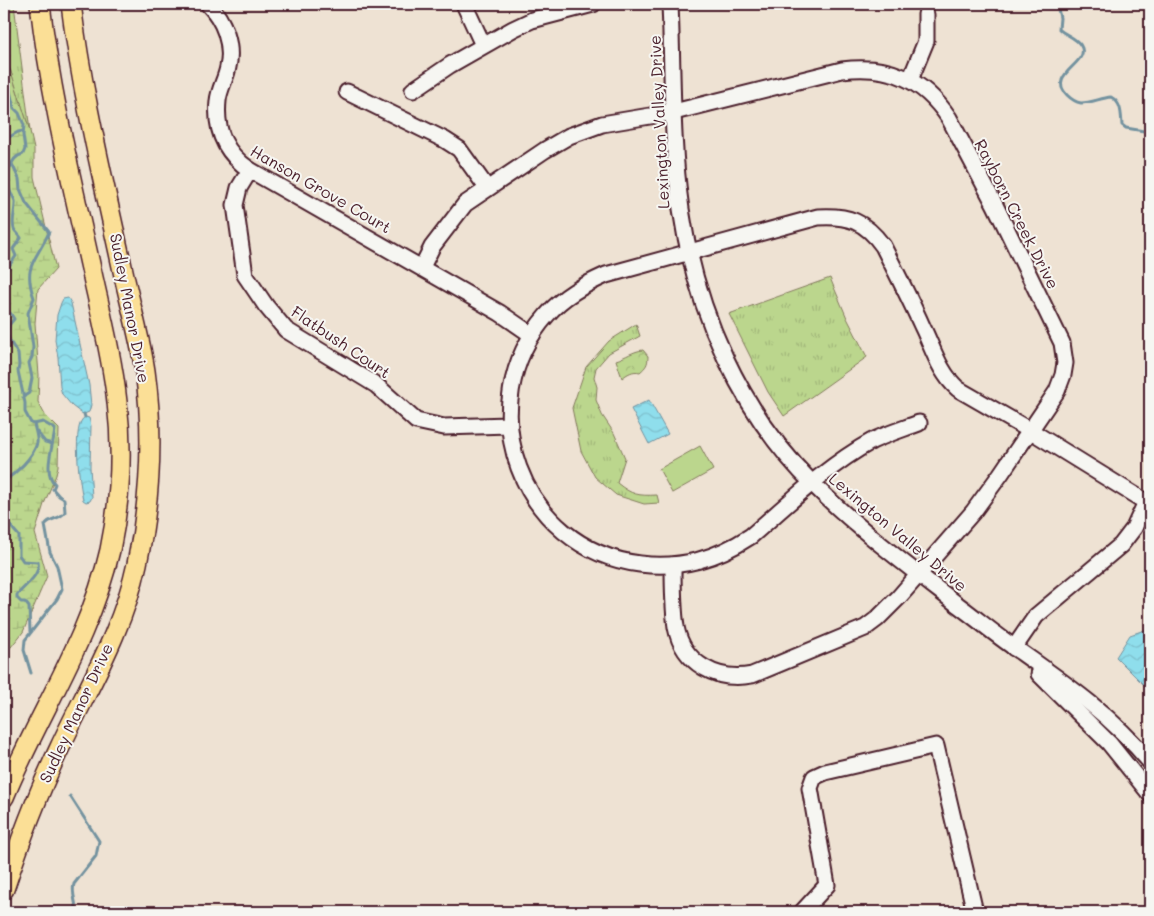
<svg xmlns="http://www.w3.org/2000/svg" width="1154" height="916" viewBox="0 0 1154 916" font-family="Mali,sans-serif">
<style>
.grass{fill:url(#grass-tufts);stroke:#827a5c}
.wetland{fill:url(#wetland-marsh);stroke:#827a5c}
.park{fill:url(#park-crowns);stroke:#827a5c}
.pitch{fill:#bbd68d;stroke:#827a5c}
.water{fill:url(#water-waves);stroke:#73929f}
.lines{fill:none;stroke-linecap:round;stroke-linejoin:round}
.stream{stroke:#73929f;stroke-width:3}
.minor-casing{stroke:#4a1f2b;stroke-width:19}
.major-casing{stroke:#4a1f2b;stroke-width:22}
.minor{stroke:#f6f6f2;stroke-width:15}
.major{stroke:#fbdf96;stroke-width:19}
.labels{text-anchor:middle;stroke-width:4;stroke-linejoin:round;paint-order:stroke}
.street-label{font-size:16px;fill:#4a1f2b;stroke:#f6f6f2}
</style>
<defs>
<pattern id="grass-tufts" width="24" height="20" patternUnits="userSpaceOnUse" patternTransform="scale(1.25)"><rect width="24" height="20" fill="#bbd68d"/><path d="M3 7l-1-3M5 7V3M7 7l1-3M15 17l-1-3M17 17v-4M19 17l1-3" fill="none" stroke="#a2b77a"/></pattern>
<pattern id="wetland-marsh" width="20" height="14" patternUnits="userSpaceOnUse" patternTransform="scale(1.25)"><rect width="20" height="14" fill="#bbd68d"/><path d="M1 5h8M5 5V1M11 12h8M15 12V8" fill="none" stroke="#a2b77a"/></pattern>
<pattern id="park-crowns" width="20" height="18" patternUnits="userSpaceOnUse" patternTransform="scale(1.25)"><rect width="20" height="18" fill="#bbd68d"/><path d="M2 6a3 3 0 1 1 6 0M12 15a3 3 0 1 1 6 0" fill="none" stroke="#a2b77a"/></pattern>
<pattern id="water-waves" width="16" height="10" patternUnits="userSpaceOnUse" patternTransform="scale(1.25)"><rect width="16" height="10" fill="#8fdeec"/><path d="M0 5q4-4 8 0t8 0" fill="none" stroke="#7dbecb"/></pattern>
</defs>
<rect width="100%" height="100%" fill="#eee2d3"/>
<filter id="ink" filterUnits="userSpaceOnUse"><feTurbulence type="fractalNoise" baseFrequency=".02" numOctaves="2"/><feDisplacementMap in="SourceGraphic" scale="10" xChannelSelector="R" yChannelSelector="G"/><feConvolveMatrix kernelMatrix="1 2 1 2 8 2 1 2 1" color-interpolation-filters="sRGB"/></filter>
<g filter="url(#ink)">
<!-- grass -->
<g class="grass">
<path d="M4 4H14L30 131 11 72 4 58Z"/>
<path d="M830 278 847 318 867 357 784 416 768 392 729 314Z"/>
<path d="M636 324 640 336 609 353 596 368 594 377 597 387 596 400 602 415 614 433 625 458 617 483C632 495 638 496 657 495L659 503 644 504 616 495 595 477 581 451 572 408 586 367 609 341Z"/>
</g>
<!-- wetland -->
<path class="wetland" d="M4 58 11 72 30 131 34 149V177L56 269 38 289 35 323 39 375 38 402 45 415 59 429 58 466 56 475 44 504 35 533 47 576 23 632 11 647 4 651Z"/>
<!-- park -->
<path class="park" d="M643 350 648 356C648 364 646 367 640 372 633 370 627 374 622 378L616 360C626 357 633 351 643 350Z"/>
<!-- pitch -->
<path class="pitch" d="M700 446 713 470 672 493 659 469Z"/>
<!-- water -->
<g class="water">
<path d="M68 298 71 303 89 385 91 405 89 412 84 414 81 413 72 406 62 394 60 387 58 357 55 340 57 315 61 303 63 299Z"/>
<path d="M649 400 668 434 649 444 631 409Z"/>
<path d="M85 417 89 418 91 426 90 467 92 497 90 501 86 502 83 500C80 485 71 424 85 417Z"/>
<path d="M1150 628V691L1116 657 1130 635Z"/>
</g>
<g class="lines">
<!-- stream -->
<g class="stream">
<path d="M1057 4 1060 18 1059 29C1065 35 1077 38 1081 46 1091 63 1046 74 1067 95 1071 99 1075 102 1081 103 1091 103 1101 98 1111 97 1122 103 1121 114 1122 125L1126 128 1150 132"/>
<path d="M4 70 7 78 14 108 19 113 24 125 23 135 25 149 23 154C8 158 6 178 10 191 11 195 14 197 15 201 16 210 11 220 14 229 16 233 19 234 21 238L13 249 16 256 9 266 6 274V306L7 311 11 314 14 319 9 325 8 334 9 340 18 354 19 365 18 371 25 403V412L31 423 34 424 43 422 55 429C54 444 42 472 55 484L53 489 59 496 64 499 65 512C60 520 50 517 45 525L50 552 57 566 62 589 57 599 25 640 24 650 31 673"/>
<path d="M4 140 18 132 23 131"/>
<path d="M12 164 19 179 20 189 26 203 49 232C37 260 22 265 34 298L28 313 33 347 32 357 29 363 32 378 29 393 23 397"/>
<path d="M84 414 85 417"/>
<path d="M37 432 45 442 49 443 51 445"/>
<path d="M4 481C16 473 33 458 37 443 38 437 35 430 34 424"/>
<path d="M4 513 7 522 19 536V555L23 561 38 562C41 575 25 585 17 595V598L21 602H25L29 607 30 632"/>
<path d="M70 796 99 841 96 856 74 884C71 893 77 903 76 912"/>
</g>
<!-- minor casing -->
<g class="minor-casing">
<g id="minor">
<path d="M208 4C224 20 233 45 228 67 226 79 219 89 218 101 215 131 225 153 250 170L500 313 532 335"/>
<path d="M464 4 483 45"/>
<path d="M670 4C673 72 671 142 681 209 696 311 740 412 814 485 858 529 909 567 958 605 977 619 996 635 1015 648 1066 684 1109 713 1150 762"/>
<path d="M910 80 926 41V14"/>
<path d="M413 90 450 65 513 29 532 20 593 4"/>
<path d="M347 92 445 140 459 149 487 188"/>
<path d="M250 170 239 188 235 205 245 275 266 306 286 330 376 385 416 421 444 427 509 425"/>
<path d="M422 267 432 247 465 204 545 150 569 136 602 124 674 112 842 70C889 64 923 79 949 118L995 205 1062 343 1065 363 1063 375 1057 391 1000 475 973 512 899 597 877 619 865 628 752 675C718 682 683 664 676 627 673 607 673 586 673 565"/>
<path d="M919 423C903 429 887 434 872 441 827 466 789 503 751 536 716 559 681 569 640 564 520 549 468 405 547 315 563 296 584 285 606 275L818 217C848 215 865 221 883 246 896 272 910 299 922 326 933 348 939 372 958 389L1031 431 1146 502 1134 528 1121 545 1036 616 1014 648"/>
<path d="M1039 674 1109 743 1150 794"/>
<path d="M802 912 827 885 810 788 814 777 825 772 936 746 975 912"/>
</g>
</g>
<!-- major casing -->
<g class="major-casing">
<g id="major">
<path d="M4 797C38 714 90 639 110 550 120 502 123 451 117 402 112 356 100 310 90 264 71 178 50 92 40 4"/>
<path d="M4 889C20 841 38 793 60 747 88 687 123 630 137 564 150 501 154 435 145 371 140 338 130 304 123 271 104 183 82 94 71 4"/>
</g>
</g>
<!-- minor -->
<use href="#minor" class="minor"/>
<!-- major -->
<use href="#major" class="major"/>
</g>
</g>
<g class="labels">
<!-- street labels -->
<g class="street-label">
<text transform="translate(659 122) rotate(-93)" y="6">Lexington Valley Drive</text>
<text transform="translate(321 189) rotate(30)" y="6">Hanson Grove Court</text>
<text transform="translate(1017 214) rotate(63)" y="6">Rayborn Creek Drive</text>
<text transform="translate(130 308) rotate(79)" y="6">Sudley Manor Drive</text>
<text transform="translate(341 342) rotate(34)" y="6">Flatbush Court</text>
<text transform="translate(898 532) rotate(40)" y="6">Lexington Valley Drive</text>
<text transform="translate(76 713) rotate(-65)" y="6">Sudley Manor Drive</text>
</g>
</g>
<!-- margin -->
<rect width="1154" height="916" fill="none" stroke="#f6f6f2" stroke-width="20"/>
<rect x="10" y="10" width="1134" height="896" fill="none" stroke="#4a1f2b" stroke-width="2" filter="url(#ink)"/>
</svg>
